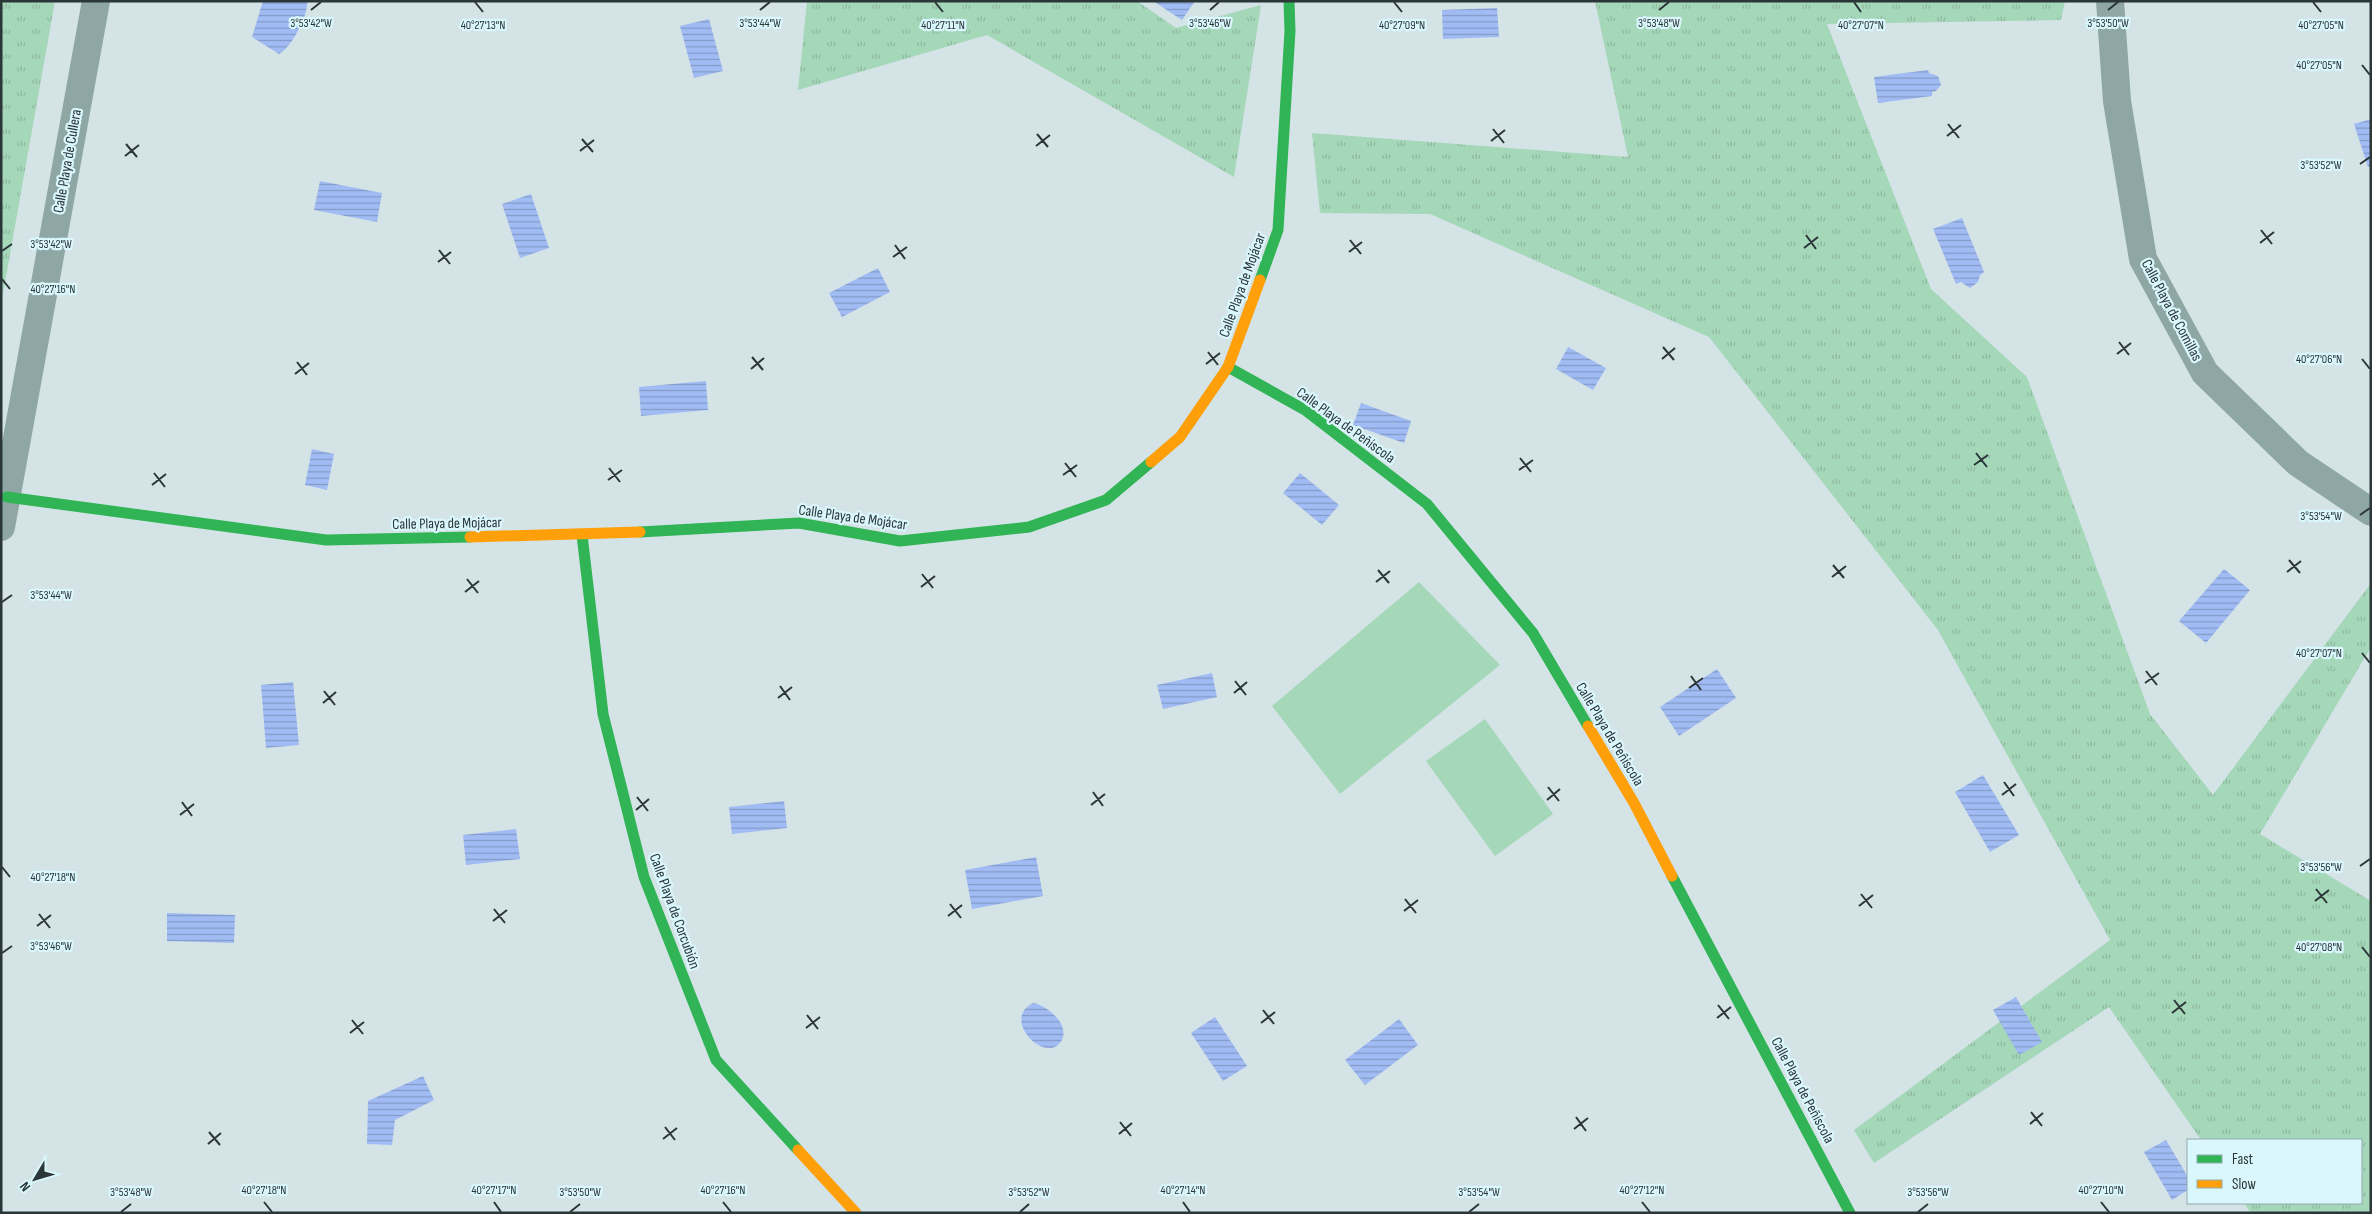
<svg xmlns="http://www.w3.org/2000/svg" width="2372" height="1214" viewBox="0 0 2372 1214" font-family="'Sofia Sans Condensed',sans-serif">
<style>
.park{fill:url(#park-tufts)}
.garden{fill:#a5d7b9}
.water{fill:url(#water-rules)}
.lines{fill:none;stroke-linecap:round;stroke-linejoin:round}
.street{stroke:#8ea7a4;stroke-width:28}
.fast{stroke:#30b455;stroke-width:11}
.slow{stroke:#ff9f0a;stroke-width:11}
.ticks{fill:none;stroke:#2b3638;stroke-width:2}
.labels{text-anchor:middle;stroke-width:4.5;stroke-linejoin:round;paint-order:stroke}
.street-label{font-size:15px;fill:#2b3638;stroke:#d9f7fc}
.ticks-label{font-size:12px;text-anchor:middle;fill:#2b3638;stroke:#d9f7fc;stroke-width:4.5;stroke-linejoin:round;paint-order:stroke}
</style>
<defs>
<pattern id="park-tufts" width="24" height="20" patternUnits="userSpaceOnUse" patternTransform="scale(1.25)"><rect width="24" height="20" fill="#a5d7b9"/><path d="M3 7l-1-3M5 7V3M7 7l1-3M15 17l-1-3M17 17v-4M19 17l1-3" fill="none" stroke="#8eb9a0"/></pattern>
<pattern id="water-rules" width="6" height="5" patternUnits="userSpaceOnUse" patternTransform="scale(1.25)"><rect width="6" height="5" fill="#a1bcf4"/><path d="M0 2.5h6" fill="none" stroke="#839ac7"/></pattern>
</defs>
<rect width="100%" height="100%" fill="#d4e3e6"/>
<!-- park -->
<g class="park">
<path d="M1 1H55L1 305Z"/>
<path d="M807 1H1137L1176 28 1261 5 1234 177 987 35 798 90Z"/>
<path d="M1595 1H2065L2061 20 1827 24 1931 289 2027 377 2150 714 2213 795 2371 583V647L2260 834 2371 901V1213H2251L2244 1203H2361V1140H2201L2109 1007 1874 1163 1854 1130 2110 940 1938 630 1709 337 1430 214 1320 213 1312 133 1628 157Z"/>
</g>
<!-- garden -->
<g class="garden">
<path d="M1419 582 1500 665 1340 794 1272 706Z"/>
<path d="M1485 719 1553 814 1495 856 1426 761Z"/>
</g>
<!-- water -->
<g class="water">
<path d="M263 1H307C309 15 291 48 279 54L252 37Z"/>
<path d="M1153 1H1195L1182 20Z"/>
<path d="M1497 8 1499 37 1443 39 1442 10Z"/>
<path d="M709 19 723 71 694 78 680 26Z"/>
<path d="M1928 70 1929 73 1938 76 1941 85 1936 91 1932 92V96L1878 103 1874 77Z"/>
<path d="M2371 119V166L2368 167 2354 124Z"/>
<path d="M320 181 382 193 377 222 314 210Z"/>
<path d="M531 194 549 248 520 258 502 204Z"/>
<path d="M1962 218 1984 272 1980 275 1978 282 1970 288 1961 282 1956 284 1933 229Z"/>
<path d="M878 268 890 292 842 317 829 293Z"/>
<path d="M1568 347 1606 368 1593 390 1556 369Z"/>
<path d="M706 381 708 410 641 416 639 387Z"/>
<path d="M1361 403 1411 421 1404 443 1353 425Z"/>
<path d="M312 449 334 454 327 490 305 485Z"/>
<path d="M1300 473 1339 505 1322 525 1283 493Z"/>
<path d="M2224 569 2250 590 2206 643 2179 621Z"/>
<path d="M1717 669 1736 698 1679 736 1660 707Z"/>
<path d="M1212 673 1217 697 1163 709 1157 685Z"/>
<path d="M293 682 299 745 266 748 261 685Z"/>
<path d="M1983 775 2019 835 1990 852 1955 792Z"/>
<path d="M784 801 787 828 732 834 729 807Z"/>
<path d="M516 829 520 859 466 865 463 835Z"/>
<path d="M1036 857 1043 896 972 909 965 870Z"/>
<path d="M167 913 235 915 234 943 167 941Z"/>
<path d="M2016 997 2042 1042 2019 1055 1993 1010Z"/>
<path d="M1033 1003C1048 1005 1074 1028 1059 1044 1043 1062 1001 1019 1033 1003Z"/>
<path d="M1215 1017 1247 1066 1223 1081 1191 1033Z"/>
<path d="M1399 1019 1418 1045 1365 1085 1345 1060Z"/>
<path d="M423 1076 434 1100 395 1120 392 1145 367 1144 368 1101Z"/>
<path d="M2166 1140 2188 1177V1190L2172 1200 2144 1152Z"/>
</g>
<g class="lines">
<!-- street -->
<g class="street">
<path d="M2110 1 2117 101 2143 259 2205 373 2298 463 2371 512"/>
<path d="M1 527 96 1"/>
</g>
<!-- fast -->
<g class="fast">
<path d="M1260 280 1278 230 1290 31 1289 1"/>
<path d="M1228 367 1305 410 1427 504 1533 633 1588 726"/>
<path d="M7 497 326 540 470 537"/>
<path d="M640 532 799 523 900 541 1029 527 1106 500 1151 462"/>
<path d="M582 535 603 714 644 877 716 1060 798 1150"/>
<path d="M1672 876 1850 1213"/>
</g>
<!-- slow -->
<g class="slow">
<path d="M1151 462 1180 437 1228 367 1260 280"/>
<path d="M470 537 640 532"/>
<path d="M1588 726 1634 803 1672 876"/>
<path d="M798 1150 856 1213"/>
</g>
</g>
<!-- ticks -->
<path class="ticks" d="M475 2 483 12M935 2 943 12M1394 2 1402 12M1854 2 1861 12M2313 2 2321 12M311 10 321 2M760 10 770 2M1210 10 1219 2M1659 10 1669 2M2108 10 2118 2M2362 65 2370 75M1948 124 1959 138M1493 129 1504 143M1037 134 1048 147M1947 136 1961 125M582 139 593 152M1491 141 1505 130M126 144 137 157M1036 146 1050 135M580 151 594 140M125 156 139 145M2360 164 2370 157M2261 230 2272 244M1806 235 1816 249M1350 240 1361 254M2260 243 2274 232M895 245 905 259M1804 248 1818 237M439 250 450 264M2 251 12 244M1349 252 1362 242M893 257 907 247M438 262 451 252M2 279 10 289M2119 342 2129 355M1663 347 1674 360M1208 352 1218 365M2117 354 2131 343M752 357 763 370M1662 359 1675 348M2362 359 2370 369M297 362 307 375M1206 364 1220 353M751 369 764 358M295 374 309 363M1976 453 1987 467M1520 458 1531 472M1065 463 1076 477M1974 465 1988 455M609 468 620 482M1519 470 1533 460M154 473 165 487M1063 475 1077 465M608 480 622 470M152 485 166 474M2360 515 2370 508M2289 560 2300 573M1833 565 1844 578M1378 570 1389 583M2287 572 2301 561M922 574 933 588M1832 577 1846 566M467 579 478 593M1376 582 1390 571M921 587 935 576M465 592 479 581M2 602 12 595M2362 653 2370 663M2146 671 2157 685M1691 676 1701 690M1235 681 1246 695M2145 683 2159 673M780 686 790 700M1689 688 1703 678M324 691 335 705M1234 693 1247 682M778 698 792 687M323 703 336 692M2004 782 2014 796M1548 787 1559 801M1093 792 1103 806M2002 795 2016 784M637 797 648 811M1547 800 1560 789M182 802 192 816M1091 805 1105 794M636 810 649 799M180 815 194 804M2360 866 2370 859M2 867 10 877M2316 889 2327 903M1861 894 1872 908M1405 899 1416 913M2315 901 2329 890M950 904 961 918M1859 906 1873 895M494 909 505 923M1404 911 1418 900M39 914 50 928M948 916 962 905M493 921 507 910M37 926 51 915M2362 947 2370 957M2 953 12 946M2174 1000 2185 1014M1718 1005 1729 1019M1263 1010 1274 1024M2172 1013 2186 1002M807 1015 818 1029M1717 1018 1731 1007M352 1020 363 1034M1261 1023 1275 1012M806 1028 820 1017M350 1033 364 1022M2031 1112 2042 1126M1576 1117 1586 1131M1120 1122 1131 1136M2030 1124 2043 1113M665 1127 675 1140M1574 1129 1588 1118M209 1132 220 1145M1119 1134 1132 1123M663 1139 677 1128M208 1144 221 1133M264 1202 272 1212M494 1202 501 1212M723 1202 731 1212M1183 1202 1190 1212M1642 1202 1650 1212M2101 1202 2109 1212M121 1212 131 1204M570 1212 580 1204M1020 1212 1029 1204M1469 1212 1479 1204M1918 1212 1928 1204"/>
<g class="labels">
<!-- street labels -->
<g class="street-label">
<text transform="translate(67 161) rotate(-80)" y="5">Calle Playa de Cullera</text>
<text transform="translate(1242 285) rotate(-70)" y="5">Calle Playa de Mojácar</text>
<text transform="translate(2172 310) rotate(62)" y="5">Calle Playa de Comillas</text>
<text transform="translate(1346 425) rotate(36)" y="5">Calle Playa de Peñíscola</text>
<text transform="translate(853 517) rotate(8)" y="5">Calle Playa de Mojácar</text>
<text transform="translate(447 523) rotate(-1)" y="5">Calle Playa de Mojácar</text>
<text transform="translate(1610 734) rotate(59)" y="5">Calle Playa de Peñíscola</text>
<text transform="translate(675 911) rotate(70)" y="5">Calle Playa de Corcubión</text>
<text transform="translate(1803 1090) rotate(62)" y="5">Calle Playa de Peñíscola</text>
</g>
</g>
<g class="ticks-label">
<text x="311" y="27">3°53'42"W</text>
<text x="760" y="27">3°53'44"W</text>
<text x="1659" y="27">3°53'48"W</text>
<text x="2108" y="27">3°53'50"W</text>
<text x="1210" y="27">3°53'46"W</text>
<text x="2321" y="29">40°27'05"N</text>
<text x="483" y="29">40°27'13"N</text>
<text x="943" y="29">40°27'11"N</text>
<text x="1402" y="29">40°27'09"N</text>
<text x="1861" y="29">40°27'07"N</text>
<text x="2319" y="69">40°27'05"N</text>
<text x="2321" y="169">3°53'52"W</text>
<text x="51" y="248">3°53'42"W</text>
<text x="53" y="293">40°27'16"N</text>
<text x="2319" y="363">40°27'06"N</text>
<text x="2321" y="520">3°53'54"W</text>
<text x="51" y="599">3°53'44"W</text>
<text x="2319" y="657">40°27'07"N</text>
<text x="2321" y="871">3°53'56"W</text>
<text x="53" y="881">40°27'18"N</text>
<text x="51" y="950">3°53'46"W</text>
<text x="2319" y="951">40°27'08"N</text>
<text x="264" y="1194">40°27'18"N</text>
<text x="494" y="1194">40°27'17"N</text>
<text x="723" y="1194">40°27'16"N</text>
<text x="1183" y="1194">40°27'14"N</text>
<text x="1642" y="1194">40°27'12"N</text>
<text x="2101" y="1194">40°27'10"N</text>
<text x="131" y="1196">3°53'48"W</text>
<text x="580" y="1196">3°53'50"W</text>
<text x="1029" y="1196">3°53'52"W</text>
<text x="1479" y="1196">3°53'54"W</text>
<text x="1928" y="1196">3°53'56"W</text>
</g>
<!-- border -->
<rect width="2372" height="1214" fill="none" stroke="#2b3638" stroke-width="5"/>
<!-- legend -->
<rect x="2187" y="1139" width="175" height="65" fill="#d9f7fc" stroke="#93aaae"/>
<rect x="2197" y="1155" width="25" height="8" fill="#30b455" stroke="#93aaae"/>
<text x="2232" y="1164" font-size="15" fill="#2b3638">Fast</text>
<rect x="2197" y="1180" width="25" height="8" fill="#ff9f0a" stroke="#93aaae"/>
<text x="2232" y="1189" font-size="15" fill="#2b3638">Slow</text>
<!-- north arrow -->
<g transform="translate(35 1179) rotate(232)" stroke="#d9f7fc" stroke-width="4" paint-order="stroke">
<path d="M0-4L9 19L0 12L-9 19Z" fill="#2b3638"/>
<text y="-8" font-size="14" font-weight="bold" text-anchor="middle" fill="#2b3638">N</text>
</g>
</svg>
